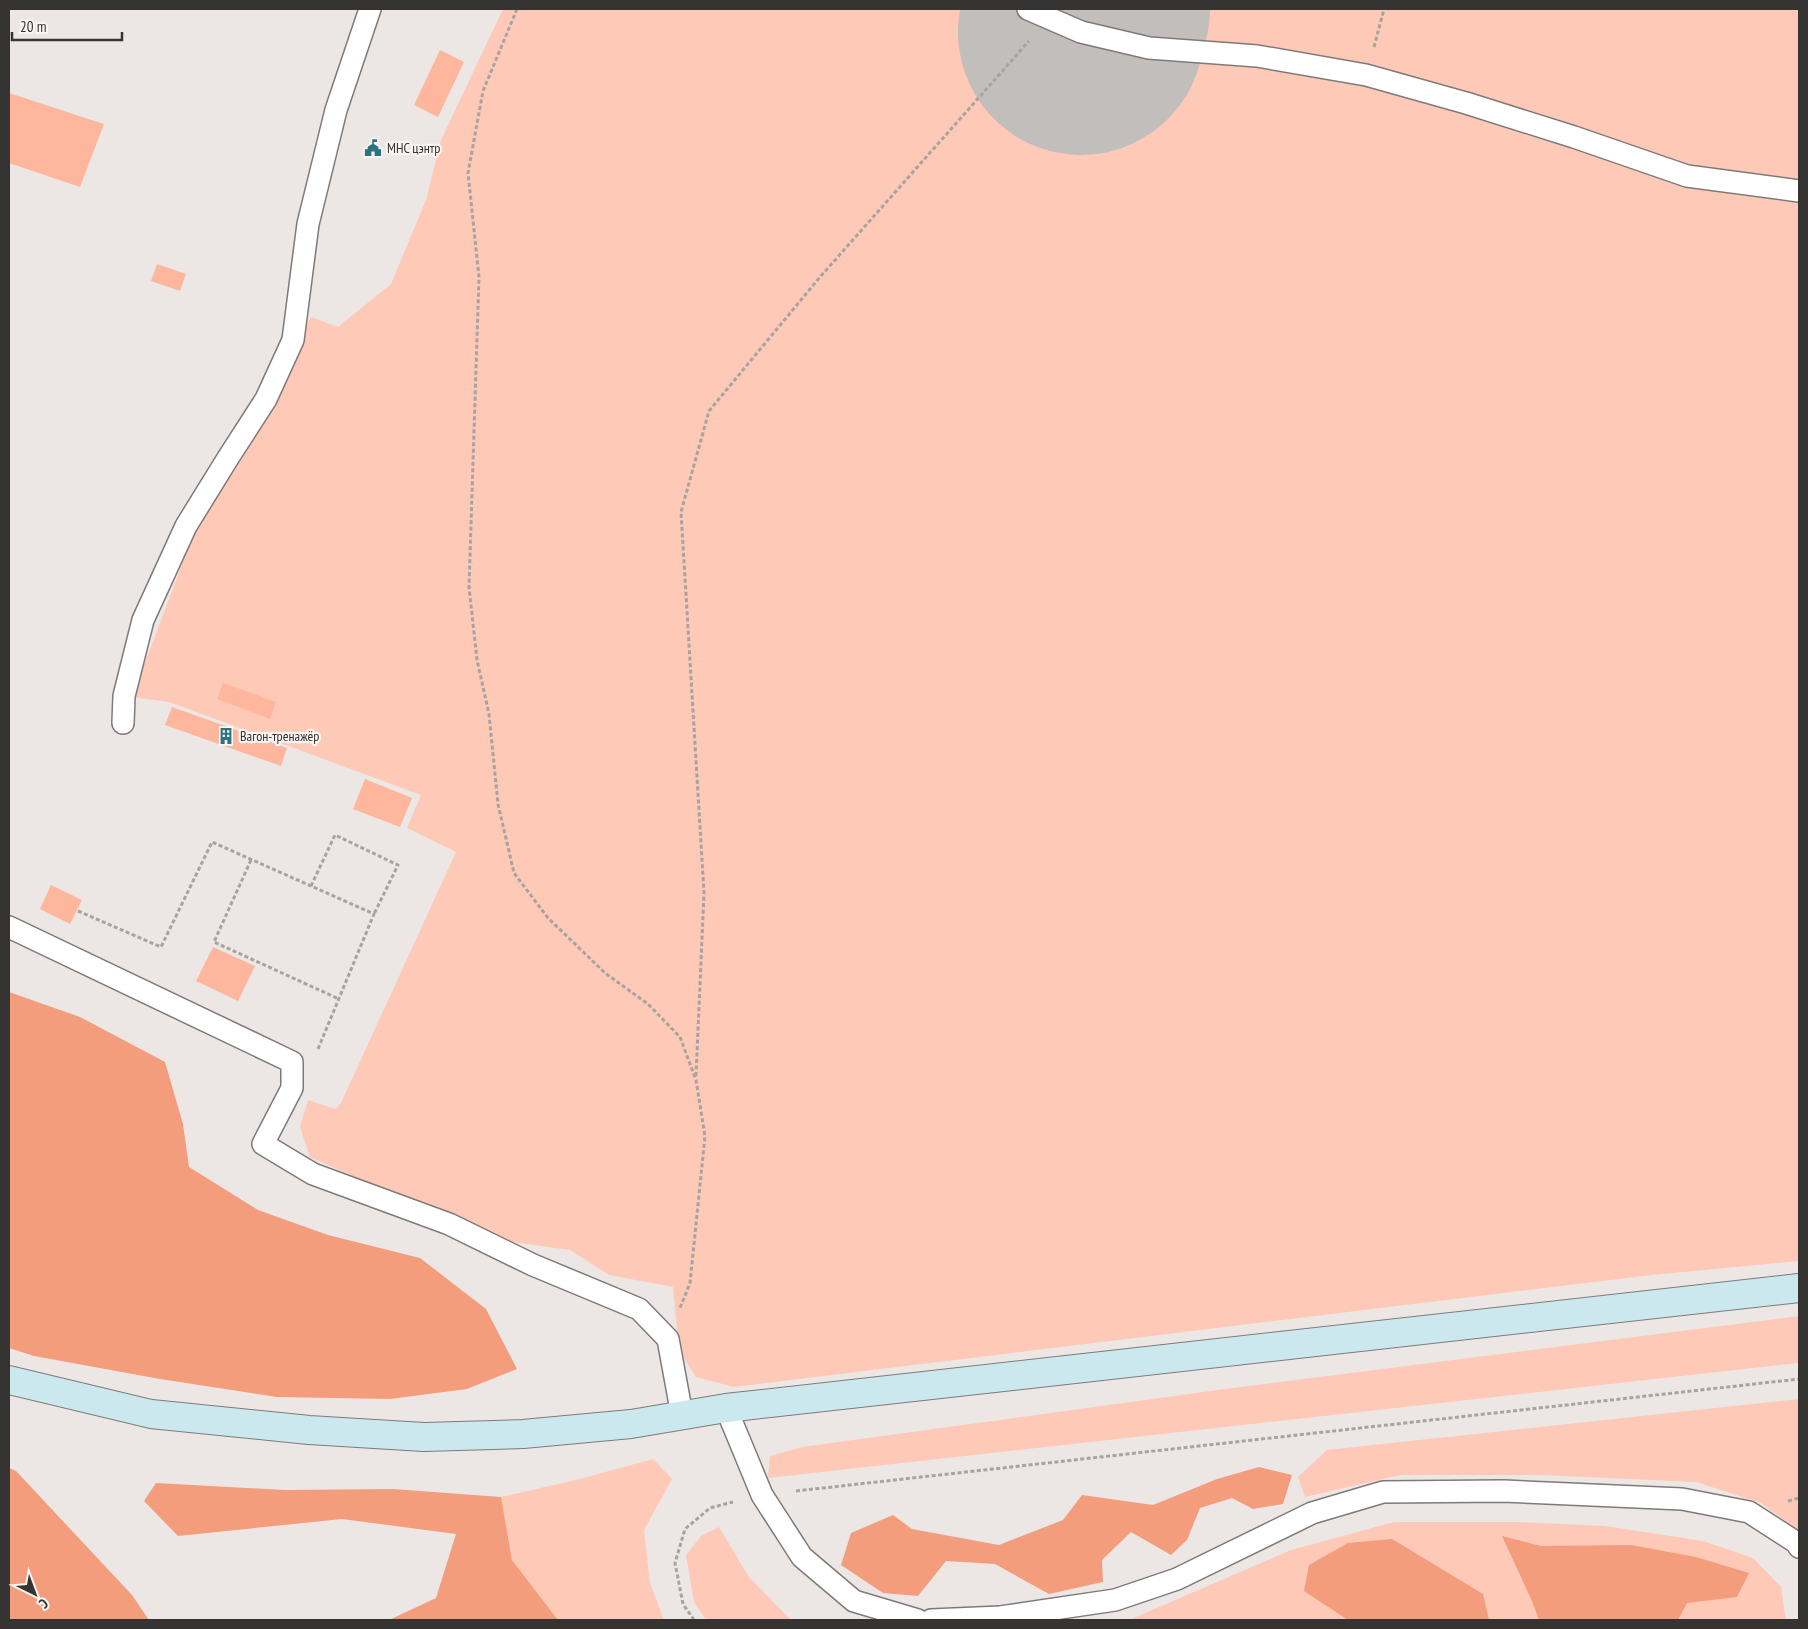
<svg xmlns="http://www.w3.org/2000/svg" width="1808" height="1629" viewBox="0 0 1808 1629" font-family="'PT Sans Narrow',sans-serif">
<style>
.green{fill:#fec9b6}
.forest{fill:#f49d7d}
.lines{fill:none;stroke-linecap:round;stroke-linejoin:round}
.runway{stroke:#c2bebc;stroke-width:246}
.building{fill:#feb69c}
.lane-casing{stroke:#7f7a79;stroke-width:24}
.secondary-casing{stroke:#7f7a79;stroke-width:30}
.path{stroke:#a7a3a1;stroke-width:3;stroke-dasharray:4 2.5;stroke-linecap:butt}
.lane{stroke:#fff;stroke-width:21}
.secondary{stroke:#cae8ee;stroke-width:28}
.labels{text-anchor:middle;stroke-width:4.5;stroke-linejoin:round;paint-order:stroke}
.poi-label{font-size:14px;fill:#363433;stroke:#faf5f3;text-anchor:start}
</style>
<rect width="100%" height="100%" fill="#ece7e5"/>
<!-- green -->
<g class="green">
<path d="M503 9H1799V1261L1652 1275 734 1387 696 1377 679 1350 673 1287 609 1275 570 1250 498 1240 310 1157 300 1127 308 1100 335 1109 341 1103 456 852 407 828 421 795 169 702 132 697 192 538 311 317 338 327 391 284 426 200 441 140Z"/>
<path d="M1799 1316V1363L768 1478 770 1456 802 1447 1225 1389Z"/>
<path d="M1799 1399V1531L1761 1503 1696 1482 1540 1475H1400L1305 1497 1298 1477 1327 1450Z"/>
<path d="M653 1459 672 1479 644 1530 650 1583 664 1620H558L512 1560 501 1497 580 1479Z"/>
<path d="M1394 1522H1517L1605 1526 1703 1541 1753 1558 1781 1587 1786 1620H1129L1291 1550Z"/>
<path d="M719 1527 749 1577 791 1620H706L694 1602 686 1555 701 1536Z"/>
</g>
<!-- forest -->
<g class="forest">
<path d="M9 992 80 1017 165 1062 183 1124 189 1167 258 1210 328 1235 420 1258 486 1309 517 1369 467 1389 390 1399 277 1397 160 1379 34 1356 9 1348Z"/>
<path d="M1259 1467 1292 1475 1283 1504 1253 1509 1232 1498 1200 1508 1187 1540 1171 1555 1131 1532 1102 1560 1103 1582 1049 1594 995 1564 946 1561 918 1596 883 1593 841 1565 851 1533 893 1515 912 1529 999 1545 1063 1520 1082 1495 1153 1505 1217 1479Z"/>
<path d="M9 1468 16 1471 132 1595 149 1620H9Z"/>
<path d="M156 1483 285 1490 393 1489 501 1497 512 1560 558 1620H389L436 1598 456 1534 342 1519 178 1536 144 1501Z"/>
<path d="M1502 1536 1541 1546 1631 1545 1696 1557 1749 1573 1737 1597 1687 1603 1678 1620H1539L1532 1601Z"/>
<path d="M1392 1539 1483 1594 1489 1620H1348L1304 1591 1309 1565 1348 1543Z"/>
</g>
<g class="lines">
<!-- runway -->
<path class="runway" d="M1081 32 1087 9"/>
</g>
<!-- building -->
<g class="building">
<path d="M440 50 464 62 438 117 414 105Z"/>
<path d="M9 93 104 124 80 187 9 163Z"/>
<path d="M157 264 186 274 180 291 151 281Z"/>
<path d="M223 683 276 702 270 719 217 699Z"/>
<path d="M172 707 287 748 281 766 165 725Z"/>
<path d="M365 779 412 798 400 827 353 809Z"/>
<path d="M51 885 82 900 70 924 40 909Z"/>
<path d="M213 947 255 966 238 1001 196 981Z"/>
</g>
<g class="lines">
<!-- lane casing -->
<g class="lane-casing">
<g id="lane">
<path d="M1028 9 1081 32 1149 48 1257 56 1366 75 1466 103 1574 137 1687 176 1799 191"/>
<path d="M123 723 124 696 143 620 186 526 228 458 266 399 293 340 308 224 336 110 370 9"/>
<path d="M9 927 292 1062V1088L263 1144 313 1174 449 1224 533 1265 639 1309 668 1339 682 1415"/>
<path d="M726 1408 762 1495 802 1557 854 1601 918 1620"/>
<path d="M931 1620 1000 1617 1115 1600 1177 1579 1312 1513 1383 1492 1504 1491 1682 1499 1749 1512 1797 1543 1799 1547"/>
</g>
</g>
<!-- secondary casing -->
<g class="secondary-casing">
<path id="secondary" d="M9 1380 151 1414 309 1430 424 1437 523 1434 631 1424 726 1408 1799 1288"/>
</g>
<!-- path -->
<g class="path">
<path d="M517 9 483 91 468 173 479 277 469 587 477 660 489 714 498 804 514 873 548 918 605 973 648 1004 680 1037 696 1080 705 1136 690 1283 680 1308"/>
<path d="M1374 47 1384 9"/>
<path d="M251 860 214 942 339 999"/>
<path d="M311 886 335 835 398 865 374 914"/>
<path d="M78 911 161 947 212 842 374 914 318 1049"/>
<path d="M696 1076 704 893 681 512 709 411 820 277 1029 41"/>
<path d="M796 1491 1799 1379"/>
<path d="M1788 1501 1799 1498"/>
<path d="M694 1620 683 1604 675 1563 685 1529 710 1508 733 1502"/>
</g>
<!-- lane -->
<use href="#lane" class="lane"/>
<!-- secondary -->
<use href="#secondary" class="secondary"/>
</g>
<!-- icons -->
<defs>
<g id="civic-bare" transform="scale(1.35)"><path d="M-.6-6.5H3V-4.5H.6V-3L4-1V1h2V6H-6V1h2V-1L-.6-3ZM-1.2 2.5V6h2.4V2.5Z" fill="#2d7380" stroke="#faf5f3" stroke-width="2.5" paint-order="stroke"/></g>
<g id="building-bare" transform="scale(1.35)"><path d="M-4-6H4V6H1V3H-1V6H-4ZM-2.5-4.3h1.7v1.8h-1.7ZM.8-4.3h1.7v1.8H.8ZM-2.5-1h1.7V.8h-1.7ZM.8-1h1.7V.8H.8Z" fill="#2d7380" stroke="#faf5f3" stroke-width="2.5" paint-order="stroke"/></g>
</defs>
<g fill-rule="evenodd">
<use href="#civic-bare" x="373" y="148"/>
<use href="#building-bare" x="226" y="736"/>
</g>
<g class="labels">
<!-- poi labels -->
<g class="poi-label">
<text x="387" y="153">МНС цэнтр</text>
<text x="240" y="741">Вагон-тренажёр</text>
</g>
</g>
<!-- border -->
<rect width="1808" height="1629" fill="none" stroke="#363433" stroke-width="20"/>
<!-- north arrow -->
<g transform="translate(35 1594) rotate(138)" stroke="#faf5f3" stroke-width="4" paint-order="stroke">
<path d="M0-4L9 19L0 12L-9 19Z" fill="#363433"/>
<text y="-8" font-size="14" font-weight="bold" text-anchor="middle" fill="#363433">С</text>
</g>
<!-- scale -->
<path d="M12 32v8h110v-8" fill="none" stroke="#363433" stroke-width="2.5"/>
<text x="20" y="32" font-size="15" fill="#363433" stroke="#faf5f3" stroke-width="4" paint-order="stroke">20 m</text>
</svg>
